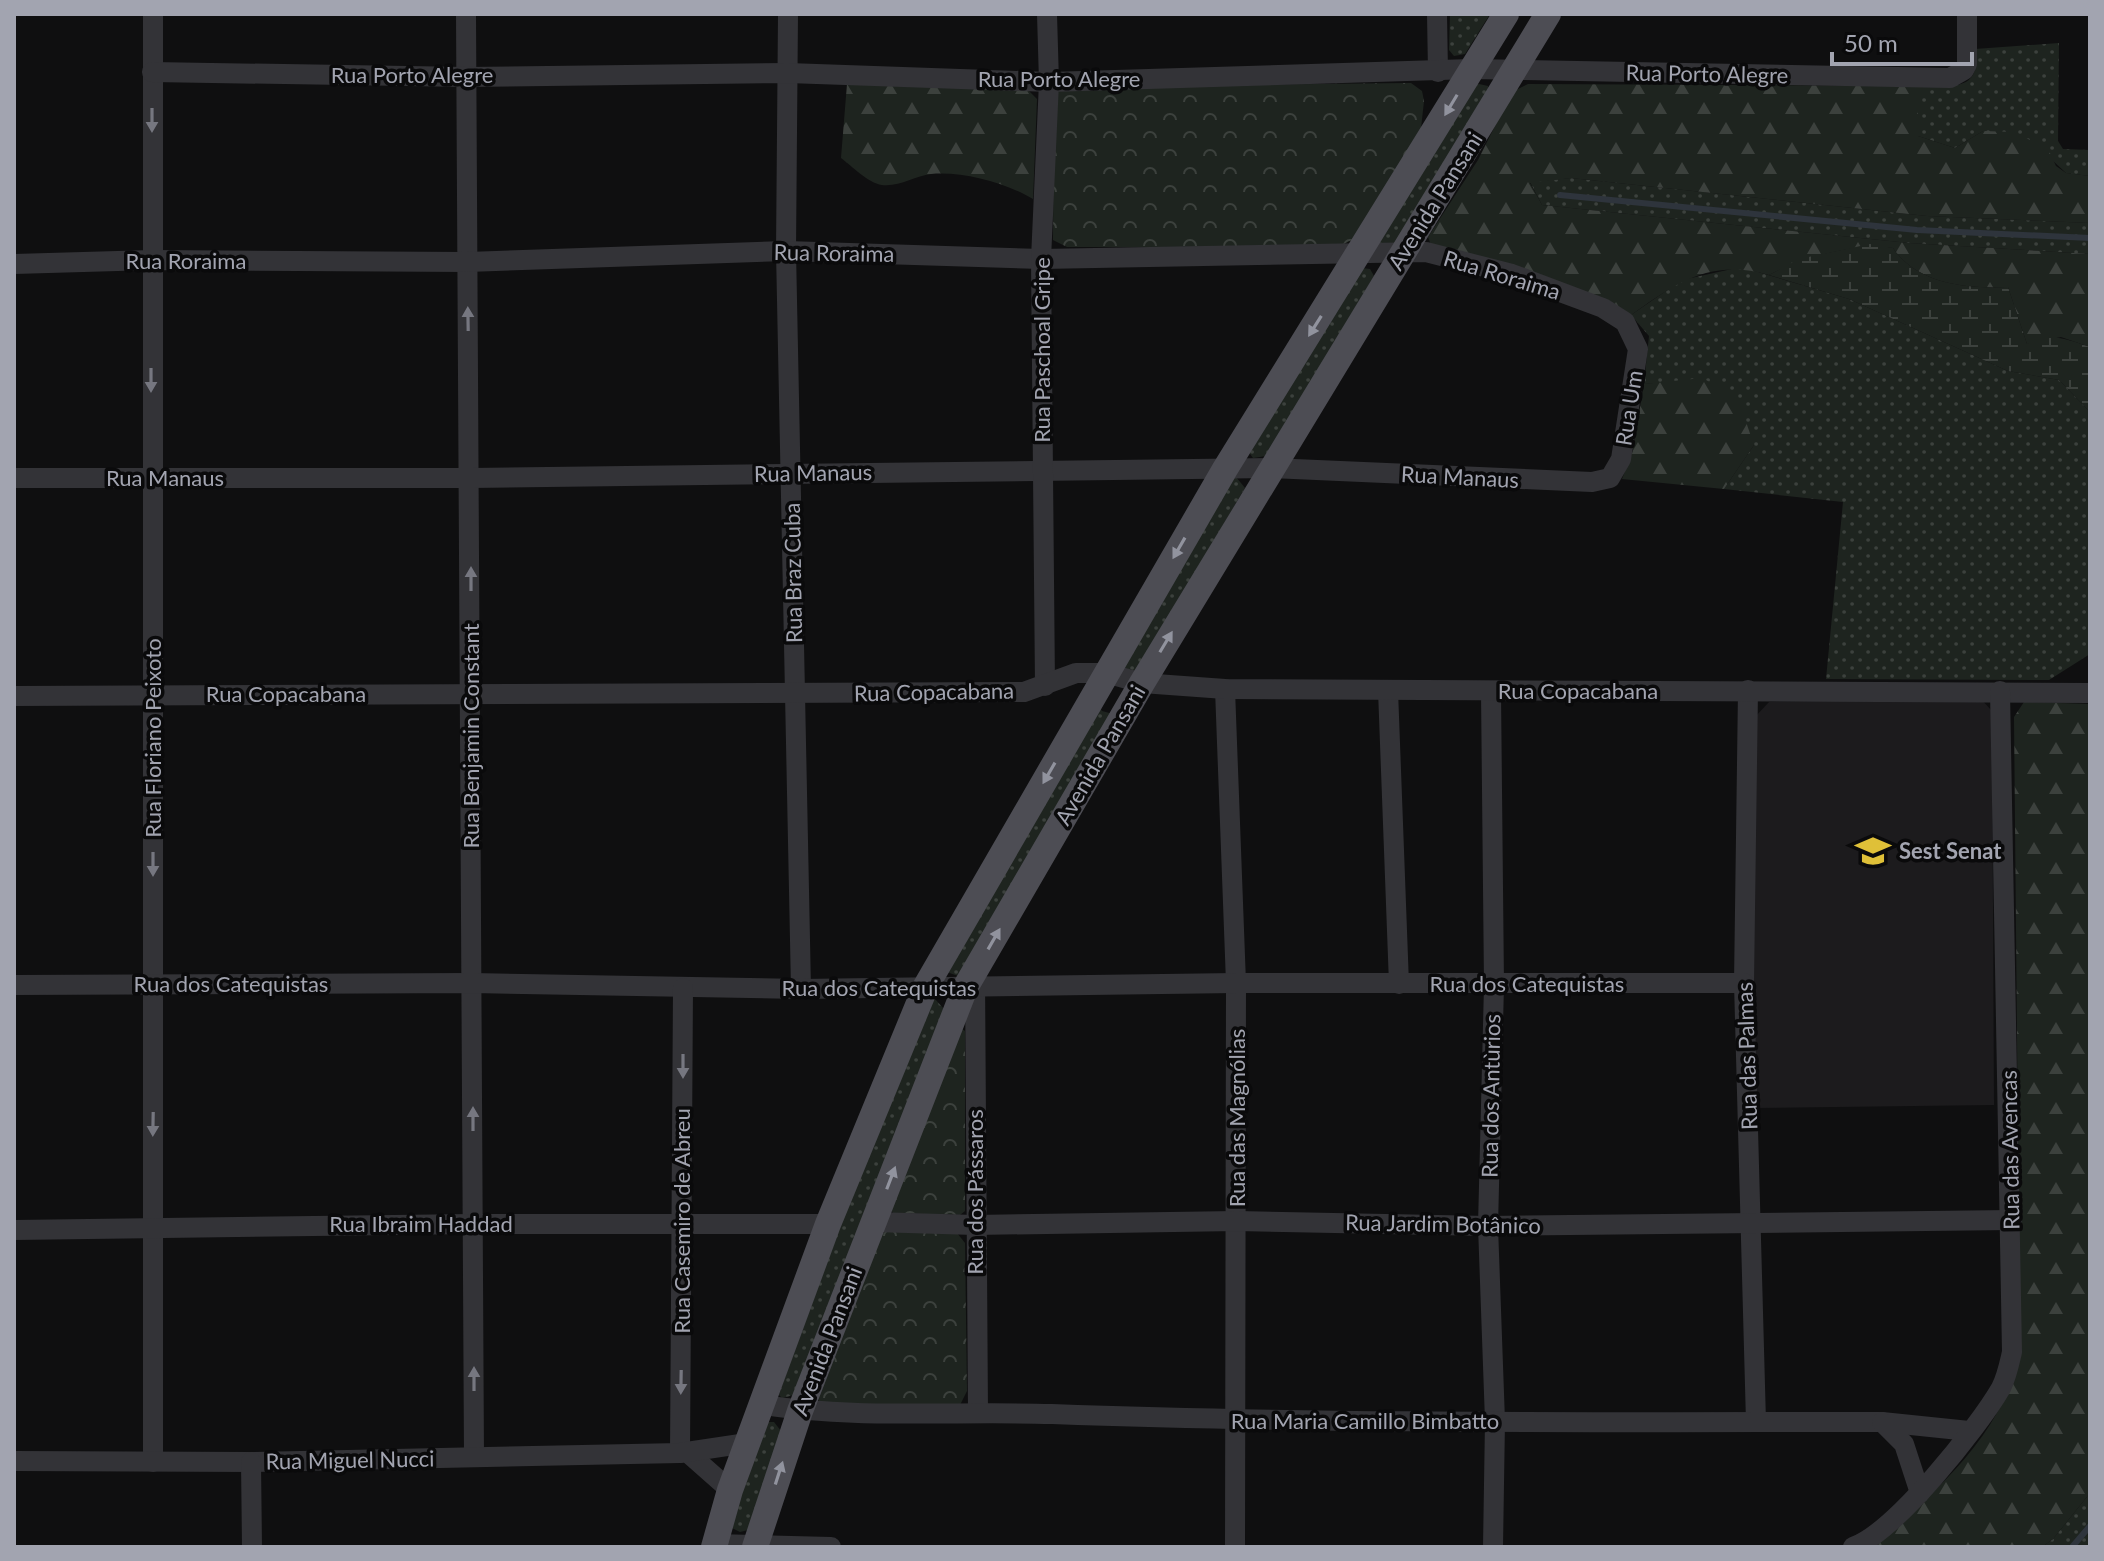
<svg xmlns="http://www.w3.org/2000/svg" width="2104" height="1561" viewBox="0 0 2104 1561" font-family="Lato,sans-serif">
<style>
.built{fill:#1c1b1d}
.grass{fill:url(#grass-dots)}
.forest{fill:url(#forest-firs)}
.wetland{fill:url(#wetland-marsh)}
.park{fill:url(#park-crowns)}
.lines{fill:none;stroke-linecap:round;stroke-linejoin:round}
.stream{stroke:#2e343c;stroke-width:6}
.minor{stroke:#333337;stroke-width:20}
.major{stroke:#4d4d54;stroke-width:26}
.oneway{fill:#91939e}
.oneway2{fill:#767780}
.labels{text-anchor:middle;stroke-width:7;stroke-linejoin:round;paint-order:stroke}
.street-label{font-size:22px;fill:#a2a4b0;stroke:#0a0a0b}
.poi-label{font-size:22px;font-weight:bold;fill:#a2a4b0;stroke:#0a0a0b;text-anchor:start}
</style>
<defs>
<pattern id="grass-dots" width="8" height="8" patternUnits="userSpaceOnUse" patternTransform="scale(2)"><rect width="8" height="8" fill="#1e241f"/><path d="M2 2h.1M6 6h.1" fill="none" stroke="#3c413d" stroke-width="1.8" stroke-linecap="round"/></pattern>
<pattern id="forest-firs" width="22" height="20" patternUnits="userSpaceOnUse" patternTransform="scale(2)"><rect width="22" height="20" fill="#1e241f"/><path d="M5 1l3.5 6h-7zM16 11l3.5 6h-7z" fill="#3c413d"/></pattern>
<pattern id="wetland-marsh" width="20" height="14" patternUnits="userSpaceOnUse" patternTransform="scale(2)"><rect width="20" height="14" fill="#1e241f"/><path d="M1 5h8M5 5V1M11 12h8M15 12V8" fill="none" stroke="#3c413d"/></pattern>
<pattern id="park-crowns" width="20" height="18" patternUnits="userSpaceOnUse" patternTransform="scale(2)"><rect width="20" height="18" fill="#1e241f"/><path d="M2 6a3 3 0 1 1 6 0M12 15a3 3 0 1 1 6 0" fill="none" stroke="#3c413d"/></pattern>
</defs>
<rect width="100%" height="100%" fill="#0f0f10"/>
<!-- built -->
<path class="built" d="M1981 699 1992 711 1994 1105 1755 1108 1751 983 1754 718 1769 702Z"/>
<!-- grass -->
<g class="grass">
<path d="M1450 14H1490L1465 54 1454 56 1449 50Z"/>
<path d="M2059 43 2058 141 2063 149 2090 150V176L2066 173 2050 158 1983 131 1955 148 1918 136V86C1951 86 1982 93 1975 49Z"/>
<path d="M1479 84 1488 86 1489 91 1399 243 1380 245V238L1473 86Z"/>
<path d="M1571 178 1927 216 2090 223V254L1909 243 1542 205 1530 182Z"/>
<path d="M1741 267 1849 299 2008 371 2059 380 2090 412V654L2049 680 1826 679 1843 502 1724 489 1754 445 1672 382 1644 384 1649 336 1631 315 1682 280Z"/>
<path d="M1362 268 1370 269 1374 276 1266 456 1253 458 1248 451Z"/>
<path d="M1236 477 1245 488 1136 671 1124 668 1227 480Z"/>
<path d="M1096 703 1102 711 1113 714 958 976 947 972Z"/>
<path d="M935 999 944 1009 794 1395 782 1398 779 1395 835 1227 929 1000Z"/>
<path d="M765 1422H774L781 1431 748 1530 740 1532 730 1527Z"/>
<path d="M2090 1493V1547H2042L2053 1539Z"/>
</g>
<!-- forest -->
<g class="forest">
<path d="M847 84 1028 90 1037 99 1033 199C1006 183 963 171 931 174 915 176 899 187 882 185 868 183 852 166 841 158Z"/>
<path d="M1528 84 1918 86V136L1955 148 1983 131 2014 132 2048 149 2056 166 2066 173 2090 176V223L1927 216 1571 178 1530 183 1542 205 1909 243 2090 254V347L2061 337 2027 344 2008 287C1967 289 1917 284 1893 248 1856 242 1801 258 1769 275 1711 258 1676 283 1631 315L1431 245 1428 237 1478 160 1512 92Z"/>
<path d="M1702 378 1737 396 1754 445 1724 489 1622 479 1632 454 1644 384Z"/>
<path d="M2024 702 2090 704V1493L2053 1539 2042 1547H1867C1932 1499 2006 1432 2020 1350L2014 717Z"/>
</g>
<!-- wetland -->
<path class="wetland" d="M1870 244 1893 248C1917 284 1967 289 2008 287L2027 344C2049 332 2067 339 2090 347V412L2059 380 2008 371 1849 299 1769 275 1799 259Z"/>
<!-- park -->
<g class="park">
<path d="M1411 83 1422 91 1424 101 1421 128 1358 237 1338 247H1067L1053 240 1054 96 1063 87Z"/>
<path d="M962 1029 965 1031V1211L960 1215 893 1213 889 1207Z"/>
<path d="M888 1230 957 1233 965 1243 967 1391 960 1405 821 1404 815 1394 877 1237Z"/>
</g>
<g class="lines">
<!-- stream -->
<g class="stream">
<path d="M1560 195 1917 230 2090 238"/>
<path d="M2072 1547 2090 1526"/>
</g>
<!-- minor -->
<g class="minor">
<path d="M153 14V1462"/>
<path d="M466 14 474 1457"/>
<path d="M788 14 786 251 801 989"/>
<path d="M1437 14 1438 72"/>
<path d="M152 72 467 77 788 73 1049 82 1472 69 1950 78 1964 70 1967 64V14"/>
<path d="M14 264 152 260 467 262 786 251 1041 259 1426 252 1512 274 1603 308 1625 322 1638 349 1621 459 1610 478 1592 482 1271 468 471 478H14"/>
<path d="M1045 686 1041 259 1049 82 1047 14"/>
<path d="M1225 689 1236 983 1235 1547"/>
<path d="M1388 690 1399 984"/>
<path d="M1748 690 1744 983 1756 1422"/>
<path d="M1491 692 1494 985 1488 1226 1495 1421 1493 1547"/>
<path d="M14 696 1024 692 1076 673H1106L1142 683 1225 689 2090 693"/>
<path d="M975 976 978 1412"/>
<path d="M14 985 472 983 801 989 1236 983H1744"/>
<path d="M874 1222 975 1225 1237 1221 1488 1226 2012 1220"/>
<path d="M14 1230 473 1224H828"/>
<path d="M762 1405C857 1419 956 1411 1052 1414 1329 1424 1606 1422 1882 1422L1969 1431"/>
<path d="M1882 1422 1904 1444 1920 1493"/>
<path d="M687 1452 730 1490"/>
<path d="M680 1453 683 988"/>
<path d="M14 1461 251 1462 680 1453 747 1443"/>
<path d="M251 1462 252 1547"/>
<path d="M715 1544 831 1547"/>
<path d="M1853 1547C1895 1532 1978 1428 2001 1388 2007 1376 2009 1365 2012 1352L2000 691"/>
</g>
<!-- major -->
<g class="major">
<path d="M714 1547 730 1490 828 1224 926 986 1225 469 1506 14"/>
<path d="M755 1547 800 1411 965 988 1142 683 1548 14"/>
</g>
</g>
<!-- one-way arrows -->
<defs><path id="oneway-solid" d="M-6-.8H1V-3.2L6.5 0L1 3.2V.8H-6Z" transform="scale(2)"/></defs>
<g class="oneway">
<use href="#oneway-solid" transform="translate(1451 105) rotate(121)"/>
<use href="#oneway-solid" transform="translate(1315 326) rotate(122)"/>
<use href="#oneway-solid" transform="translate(1179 548) rotate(120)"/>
<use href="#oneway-solid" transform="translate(1166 642) rotate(-59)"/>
<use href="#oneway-solid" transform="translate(1049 773) rotate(120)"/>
<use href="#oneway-solid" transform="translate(994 939) rotate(-60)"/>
<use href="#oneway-solid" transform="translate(891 1178) rotate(-69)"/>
<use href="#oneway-solid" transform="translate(779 1473) rotate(-72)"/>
</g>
<g class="oneway2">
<use href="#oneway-solid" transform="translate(152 120) rotate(90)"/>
<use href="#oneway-solid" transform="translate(468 319) rotate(-91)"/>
<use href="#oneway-solid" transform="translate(151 380) rotate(90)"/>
<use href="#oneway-solid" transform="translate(471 579) rotate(-90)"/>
<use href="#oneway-solid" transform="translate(153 864) rotate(90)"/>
<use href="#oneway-solid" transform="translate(683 1066) rotate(90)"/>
<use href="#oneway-solid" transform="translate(473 1119) rotate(-90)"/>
<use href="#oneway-solid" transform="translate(153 1124) rotate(91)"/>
<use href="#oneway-solid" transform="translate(474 1379) rotate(-90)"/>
<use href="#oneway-solid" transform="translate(681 1382) rotate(91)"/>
</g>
<!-- icons -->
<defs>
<g id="university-bare" transform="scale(2.76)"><path d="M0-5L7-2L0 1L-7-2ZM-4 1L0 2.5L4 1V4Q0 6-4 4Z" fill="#dfc038" stroke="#0a0a0b" stroke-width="2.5" paint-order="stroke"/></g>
</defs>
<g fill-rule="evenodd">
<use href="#university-bare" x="1873" y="851"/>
</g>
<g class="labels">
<!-- street labels -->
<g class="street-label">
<text transform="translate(1707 74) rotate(1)" y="8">Rua Porto Alegre</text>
<text x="412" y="83">Rua Porto Alegre</text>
<text x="1059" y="87">Rua Porto Alegre</text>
<text transform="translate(1435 201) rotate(-58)" y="8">Avenida Pansani</text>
<text transform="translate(834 253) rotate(1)" y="8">Rua Roraima</text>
<text x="186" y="269">Rua Roraima</text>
<text transform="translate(1502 275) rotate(17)" y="8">Rua Roraima</text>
<text transform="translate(1042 350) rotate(-90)" y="8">Rua Paschoal Gripe</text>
<text transform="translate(1629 408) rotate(-81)" y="8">Rua Um</text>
<text transform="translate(813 473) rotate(-1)" y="8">Rua Manaus</text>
<text transform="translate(1460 477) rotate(3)" y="8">Rua Manaus</text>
<text x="165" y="486">Rua Manaus</text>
<text transform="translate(793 573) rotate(-91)" y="8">Rua Braz Cuba</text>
<text x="1578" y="699">Rua Copacabana</text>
<text transform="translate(934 692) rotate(-1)" y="8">Rua Copacabana</text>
<text x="286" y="702">Rua Copacabana</text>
<text transform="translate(471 736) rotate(-90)" y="8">Rua Benjamin Constant</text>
<text transform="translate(153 738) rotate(-90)" y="8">Rua Floriano Peixoto</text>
<text transform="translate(1100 755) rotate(-60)" y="8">Avenida Pansani</text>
<text x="231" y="992">Rua dos Catequistas</text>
<text x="1527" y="992">Rua dos Catequistas</text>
<text x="879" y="996">Rua dos Catequistas</text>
<text transform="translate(1747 1056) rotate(-92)" y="8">Rua das Palmas</text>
<text transform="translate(1491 1096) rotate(-89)" y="8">Rua dos Antùrios</text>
<text transform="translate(1237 1118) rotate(-90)" y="8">Rua das Magnólias</text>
<text transform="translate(2010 1150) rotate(-91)" y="8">Rua das Avencas</text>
<text transform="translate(975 1192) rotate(-90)" y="8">Rua dos Pássaros</text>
<text transform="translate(682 1221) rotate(-90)" y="8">Rua Casemiro de Abreu</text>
<text x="421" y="1232">Rua Ibraim Haddad</text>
<text transform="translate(1443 1224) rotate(1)" y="8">Rua Jardim Botânico</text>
<text transform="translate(827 1341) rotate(-69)" y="8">Avenida Pansani</text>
<text x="1365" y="1429">Rua Maria Camillo Bimbatto</text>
<text transform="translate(350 1460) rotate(-1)" y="8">Rua Miguel Nucci</text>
</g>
<!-- poi labels -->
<g class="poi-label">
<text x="1899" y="859">Sest Senat</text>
</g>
</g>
<!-- border -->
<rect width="2104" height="1561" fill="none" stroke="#a2a4b0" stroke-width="32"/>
<!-- scale -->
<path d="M1832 52v12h140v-12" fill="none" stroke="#a2a4b0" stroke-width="4"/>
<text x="1844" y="52" font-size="24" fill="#a2a4b0" stroke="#0a0a0b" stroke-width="6" paint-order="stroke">50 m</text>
</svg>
